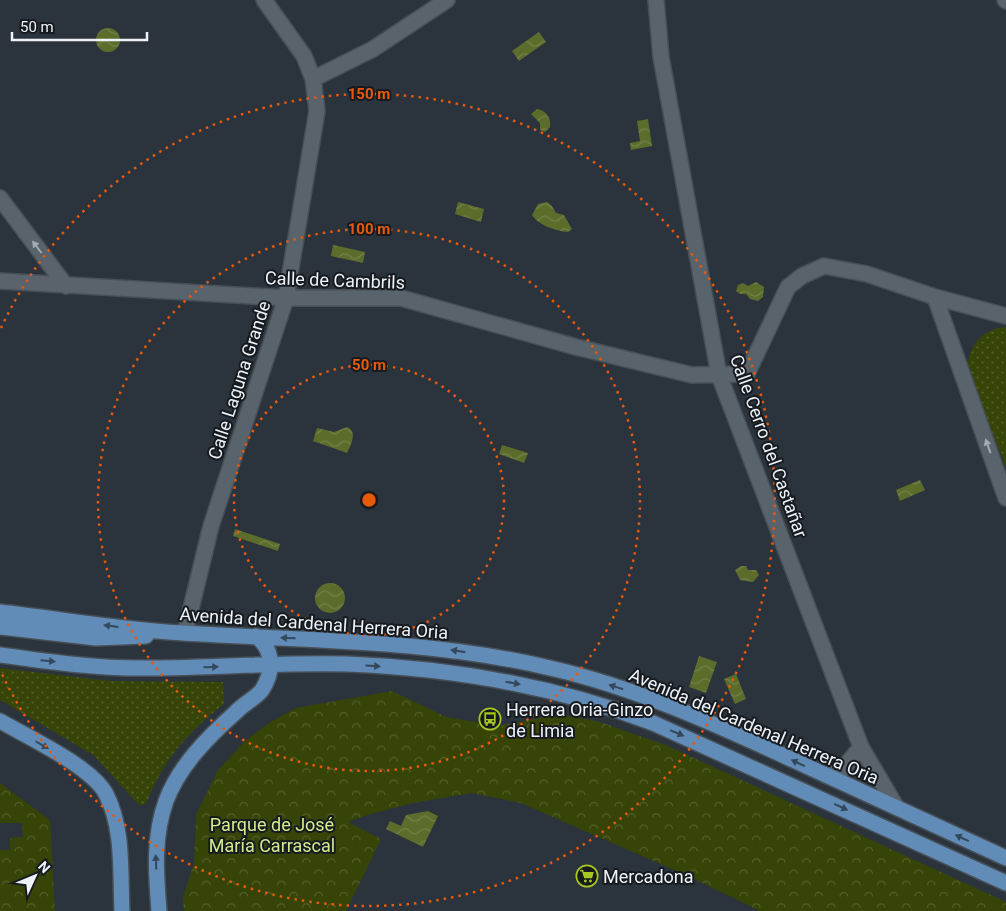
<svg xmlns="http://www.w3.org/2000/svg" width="1006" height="911" font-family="Roboto,sans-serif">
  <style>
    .forest { fill: url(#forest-crowns) }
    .garden { fill: url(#garden-dots) }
    .water { fill: url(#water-waves) }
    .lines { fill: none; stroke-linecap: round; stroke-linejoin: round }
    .minor-casing { stroke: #474f56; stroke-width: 18 }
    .major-casing { stroke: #474f56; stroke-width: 18 }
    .minor { stroke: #59636c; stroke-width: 15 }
    .major { stroke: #608cb7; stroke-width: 15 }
    .oneway { fill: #a3abb2 }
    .oneway2 { fill: #34485b }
    .ring { fill: none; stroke: #e8590c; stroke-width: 2.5; stroke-dasharray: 2.5 5 }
    .labels { text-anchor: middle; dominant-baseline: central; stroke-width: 4; stroke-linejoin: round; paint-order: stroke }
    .street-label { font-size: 18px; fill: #edf3f8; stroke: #171a1e }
    .poi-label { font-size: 18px; fill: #edf3f8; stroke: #171a1e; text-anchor: start }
    .park-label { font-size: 18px; fill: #d1eb8d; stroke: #171a1e }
    .centre { fill: #e8590c; stroke: #171a1e; stroke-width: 2.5 }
    .ring-label { font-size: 15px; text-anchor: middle; font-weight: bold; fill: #e8590c; stroke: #171a1e; stroke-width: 4; stroke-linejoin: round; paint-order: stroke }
  </style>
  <defs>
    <pattern id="forest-crowns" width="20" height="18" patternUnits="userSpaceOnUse" patternTransform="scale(1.25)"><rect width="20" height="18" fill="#374407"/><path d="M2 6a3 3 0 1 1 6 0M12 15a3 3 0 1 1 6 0" fill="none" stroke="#545f2c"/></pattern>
    <pattern id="garden-dots" width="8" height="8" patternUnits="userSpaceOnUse" patternTransform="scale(1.25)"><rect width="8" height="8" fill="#374407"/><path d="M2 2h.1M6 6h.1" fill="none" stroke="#545f2c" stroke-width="1.8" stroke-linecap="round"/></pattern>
    <pattern id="water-waves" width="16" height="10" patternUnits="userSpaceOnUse" patternTransform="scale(1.25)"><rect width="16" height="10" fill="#5c6c2b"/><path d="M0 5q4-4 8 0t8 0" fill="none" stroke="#74814a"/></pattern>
  </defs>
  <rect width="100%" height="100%" fill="#2b333c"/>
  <path class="forest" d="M392 691 446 717 499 726 560 714 600 722 668 746 1006 902V911H760L690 877 521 803 472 793 413 803 367 815 348 822 381 839 346 911H184L183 897 194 863 196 815 218 770 245 741 272 721 296 708Z
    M0 783 50 820 55 911H0V850H10V838L23 837 22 823H0Z"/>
  <path class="garden" d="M1006 327V467L968 371C967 347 981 329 1006 327Z
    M0 668 110 681 223 682 224 704C185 735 165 758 146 804L139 805 93 755 0 700Z"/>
  <path class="water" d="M96 40a12 12 0 1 1 24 0a12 12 0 1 1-24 0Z
    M539 32 546 42 519 61 512 51Z
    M537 109C547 111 551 118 550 127L545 132 540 130V123L531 114Z
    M648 119 652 146 631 150 630 143 640 141 637 121Z
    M458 202 484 209 481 222 455 214Z
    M547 202 552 206 556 213 564 215 572 229 568 232C556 231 538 225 532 215L538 204Z
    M333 245 365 252 363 263 331 256Z
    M756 282 764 287 763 297 758 301 750 299 746 294H740L736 291 738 285 743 283 748 286Z
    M347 427C358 432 351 444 347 453L313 441 317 428 334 432Z
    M502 445 528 453 524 463 499 454Z
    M920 480 925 490 900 501 896 490Z
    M235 529 280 544 278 551 233 536Z
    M741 566H746L748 570H756L759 575 753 582 740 580 735 570Z
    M315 598a15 15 0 1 1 30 0a15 15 0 1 1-30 0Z
    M699 656 717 662 706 693 689 687Z
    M736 674 746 699 735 704 724 679Z
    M428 811 438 816 423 847 386 829 390 821 401 826 406 815Z"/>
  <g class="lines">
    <g class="minor-casing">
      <path id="minor" d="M656 0 661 57 719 375 861 747 897 808
        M1005 0 1006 1
        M313 79 373 49 447 0
        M0 198 66 286
        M0 281 286 298H401L576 347 692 375 747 374 788 287 802 276 824 266 867 274 935 297 1006 316
        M935 297 1006 498
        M185 633 211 526 286 298 317 111 313 79 304 56 264 0
        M825 775 841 771 861 747"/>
    </g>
    <g class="major-casing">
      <path id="major" d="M0 612C61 619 122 630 183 633 306 641 429 639 550 668 634 687 713 723 791 759 862 792 934 825 1006 858
        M0 627 96 638 146 636
        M0 655C49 662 101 669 150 668 216 668 281 662 347 664 451 668 555 686 653 723L1006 883
        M0 721C28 737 92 767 106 794 124 829 120 873 122 911
        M159 911C156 874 153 837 166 801 179 766 208 737 236 712 243 704 256 698 262 690 274 671 274 650 256 636"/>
    </g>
    <use href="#minor" class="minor"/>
    <use href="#major" class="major"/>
  </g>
  <defs><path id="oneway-solid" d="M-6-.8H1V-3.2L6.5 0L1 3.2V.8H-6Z" transform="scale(1.25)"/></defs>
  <g class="oneway">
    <use href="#oneway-solid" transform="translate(37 247) rotate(-127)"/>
    <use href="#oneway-solid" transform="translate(988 446) rotate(-110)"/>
  </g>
  <g class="oneway2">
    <use href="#oneway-solid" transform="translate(111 626) rotate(-173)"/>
    <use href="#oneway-solid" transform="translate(288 638) rotate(-178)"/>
    <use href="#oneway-solid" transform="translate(458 651) rotate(-171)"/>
    <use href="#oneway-solid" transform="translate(48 661) rotate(5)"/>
    <use href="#oneway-solid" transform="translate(373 666) rotate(4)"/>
    <use href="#oneway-solid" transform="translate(211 667) rotate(-1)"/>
    <use href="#oneway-solid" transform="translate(513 683) rotate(10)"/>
    <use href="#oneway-solid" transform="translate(616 687) rotate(-162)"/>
    <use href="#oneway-solid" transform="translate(677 733) rotate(23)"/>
    <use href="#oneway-solid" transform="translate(42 745) rotate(30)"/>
    <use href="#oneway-solid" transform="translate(798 763) rotate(-155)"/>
    <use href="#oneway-solid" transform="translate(841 807) rotate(25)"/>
    <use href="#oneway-solid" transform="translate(962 838) rotate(-155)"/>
    <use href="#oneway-solid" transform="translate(156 862) rotate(-92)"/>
  </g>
  <g class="ring">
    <circle cx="369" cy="500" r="135"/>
    <circle cx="369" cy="500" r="271"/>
    <path d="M1 328A406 406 0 1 1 1 672"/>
  </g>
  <defs>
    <g id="bus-ring" transform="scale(1.125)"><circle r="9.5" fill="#171a1e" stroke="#a6c821" stroke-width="1.5"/><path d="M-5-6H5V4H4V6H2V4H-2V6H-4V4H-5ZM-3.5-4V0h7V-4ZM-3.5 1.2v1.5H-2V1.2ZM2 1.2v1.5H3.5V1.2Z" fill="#a6c821"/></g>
    <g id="supermarket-ring" transform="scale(1.125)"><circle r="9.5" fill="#171a1e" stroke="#a6c821" stroke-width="1.5"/><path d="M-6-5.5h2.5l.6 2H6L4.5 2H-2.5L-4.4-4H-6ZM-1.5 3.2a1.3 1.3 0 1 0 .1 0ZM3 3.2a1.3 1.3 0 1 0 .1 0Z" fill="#a6c821"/></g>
  </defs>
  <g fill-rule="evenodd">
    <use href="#bus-ring" x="490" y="719"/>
    <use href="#supermarket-ring" x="587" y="876"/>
  </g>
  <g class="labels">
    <g class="street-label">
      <text transform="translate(335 280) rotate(2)">Calle de Cambrils</text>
      <text transform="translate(239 380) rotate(-72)">Calle Laguna Grande</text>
      <text transform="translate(769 446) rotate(70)">Calle Cerro del Castañar</text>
      <text transform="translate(314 623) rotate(4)">Avenida del Cardenal Herrera Oria</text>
      <text transform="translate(754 726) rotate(23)">Avenida del Cardenal Herrera Oria</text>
    </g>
    <g class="poi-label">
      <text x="506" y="709">Herrera Oria-Ginzo<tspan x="506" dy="21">de Limia</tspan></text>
      <text x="603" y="876">Mercadona</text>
    </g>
    <g class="park-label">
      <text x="272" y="824">Parque de José<tspan x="272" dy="21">María Carrascal</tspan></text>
    </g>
  </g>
  <circle cx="369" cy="500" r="8" class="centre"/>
  <g class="ring-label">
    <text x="369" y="99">150 m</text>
    <text x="369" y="234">100 m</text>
    <text x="369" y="370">50 m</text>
  </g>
  <g transform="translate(35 876) rotate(46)" stroke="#171a1e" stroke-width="4" paint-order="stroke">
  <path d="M0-4L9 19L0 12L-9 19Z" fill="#edf3f8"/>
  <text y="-8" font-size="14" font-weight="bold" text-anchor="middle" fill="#edf3f8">N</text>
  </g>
  <path d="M12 32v8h135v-8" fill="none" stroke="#edf3f8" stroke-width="2.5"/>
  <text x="20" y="32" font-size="15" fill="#edf3f8" stroke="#171a1e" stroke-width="4" paint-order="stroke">50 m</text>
</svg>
